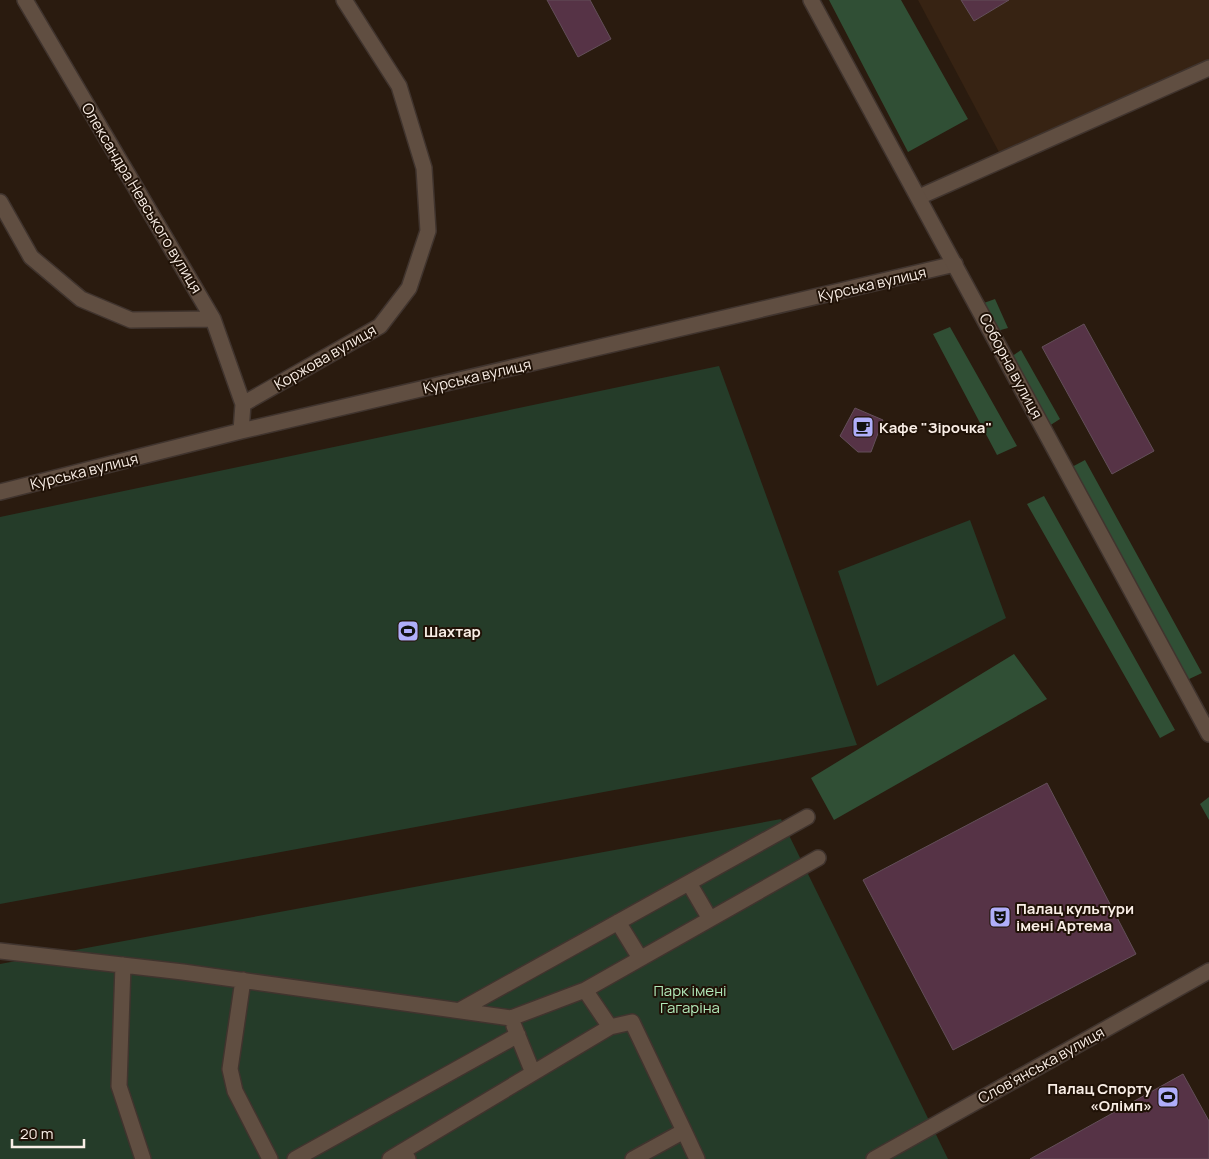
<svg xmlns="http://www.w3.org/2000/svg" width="1209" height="1159" font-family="Manrope,sans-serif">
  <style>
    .built { fill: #372313 }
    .green { fill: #253c29 }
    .forest { fill: #304f35 }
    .building { fill: #563346; stroke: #634f59 }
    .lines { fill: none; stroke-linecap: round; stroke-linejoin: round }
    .pedestrian-casing { stroke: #40342e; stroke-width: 18 }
    .minor-casing { stroke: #40342e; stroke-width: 18 }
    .tertiary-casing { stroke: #40342e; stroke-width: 18 }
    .pedestrian { stroke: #604e41; stroke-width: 15 }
    .minor { stroke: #604e41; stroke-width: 15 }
    .tertiary { stroke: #604e41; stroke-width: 15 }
    .labels { text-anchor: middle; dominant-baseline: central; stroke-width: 4; stroke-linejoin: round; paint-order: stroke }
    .street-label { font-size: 15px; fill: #f9eee6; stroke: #201207 }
    .poi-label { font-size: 15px; font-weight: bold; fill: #f9eee6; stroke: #201207; text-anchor: start }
    .park-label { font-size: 15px; fill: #b1e9b9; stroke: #201207 }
  </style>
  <rect width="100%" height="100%" fill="#2a1b0f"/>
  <path class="built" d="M918 0H1209V60L1000 154Z"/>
  <path class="green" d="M719 366 857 745 0 904V517Z
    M970 520 1006 618 877 686 838 571Z
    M781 819 948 1159H0V964Z"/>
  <path class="forest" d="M829 0H901L968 119 908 152Z
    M995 299 1008 328 997 331 981 304Z
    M950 327 1017 446 997 455 933 334Z
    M1021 350 1060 419 1049 426 1011 357Z
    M1085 460 1202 673 1187 680 1070 468Z
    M1044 496 1175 730 1160 738 1027 504Z
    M1014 654 1047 699 834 820 811 778Z
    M1209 797V820L1200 804Z"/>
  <path class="building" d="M547 0H590L611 39 578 57Z
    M961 0H1009L974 21Z
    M1084 324 1154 451 1112 474 1042 347Z
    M855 408 883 420 871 452H858L840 436Z
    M1047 783 1136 954 953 1050 863 880Z
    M1183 1074 1209 1121V1159H1030Z"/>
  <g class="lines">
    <g class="pedestrian-casing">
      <path id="pedestrian" d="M689 883 710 919
        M618 922 640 958
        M0 951 183 972 511 1018 585 990
        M123 965 119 1086 143 1159
        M243 980 230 1069 235 1091 270 1159
        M460 1010 807 817
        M514 1026 533 1073
        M684 1131 697 1159
        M295 1159 518 1035
        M390 1159 403 1151
        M408 1159 403 1151 610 1027
        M633 1159 684 1131 632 1022 610 1027 585 990 818 858"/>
    </g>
    <g class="minor-casing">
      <path id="minor" d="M25 0 213 319 243 404
        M919 197 1209 68
        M0 202 31 257 81 299 131 320 213 319
        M241 431 243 404 380 326 409 288 428 231 424 168 399 86 344 0
        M0 492 241 431 955 264
        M874 1159 1209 971"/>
    </g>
    <g class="tertiary-casing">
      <path id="tertiary" d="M811 0 1209 734"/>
    </g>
    <use href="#pedestrian" class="pedestrian"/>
    <use href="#minor" class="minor"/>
    <use href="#tertiary" class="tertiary"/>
  </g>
  <defs>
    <g id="cafe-square" transform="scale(1.125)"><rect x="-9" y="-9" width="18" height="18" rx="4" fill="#b0aefa" stroke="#201207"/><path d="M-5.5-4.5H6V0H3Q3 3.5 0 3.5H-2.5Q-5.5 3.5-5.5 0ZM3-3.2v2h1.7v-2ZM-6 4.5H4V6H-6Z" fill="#111"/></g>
    <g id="stadium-square" transform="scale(1.125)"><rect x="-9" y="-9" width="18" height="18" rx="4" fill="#b0aefa" stroke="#201207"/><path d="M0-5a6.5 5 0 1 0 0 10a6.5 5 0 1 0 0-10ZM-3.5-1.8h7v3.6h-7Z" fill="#111"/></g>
    <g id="theatre-square" transform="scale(1.125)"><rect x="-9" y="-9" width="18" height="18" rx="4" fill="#b0aefa" stroke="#201207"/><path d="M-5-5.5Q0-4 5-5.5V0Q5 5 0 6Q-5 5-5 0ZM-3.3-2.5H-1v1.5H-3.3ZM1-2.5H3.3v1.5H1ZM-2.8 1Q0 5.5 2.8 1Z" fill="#111"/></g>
  </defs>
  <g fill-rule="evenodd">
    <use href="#cafe-square" x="863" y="427"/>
    <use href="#stadium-square" x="408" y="631"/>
    <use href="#theatre-square" x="1000" y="917"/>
    <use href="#stadium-square" x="1168" y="1097"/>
  </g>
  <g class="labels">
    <g class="street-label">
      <text transform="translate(142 198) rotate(59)">Олександра Невського вулиця</text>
      <text transform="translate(872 284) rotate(-13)">Курська вулиця</text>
      <text transform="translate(325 357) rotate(-30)">Коржова вулиця</text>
      <text transform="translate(1011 366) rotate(62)">Соборна вулиця</text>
      <text transform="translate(477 376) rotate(-13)">Курська вулиця</text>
      <text transform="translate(84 471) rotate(-14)">Курська вулиця</text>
      <text transform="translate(1041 1065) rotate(-29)">Слов'янська вулиця</text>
    </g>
    <g class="poi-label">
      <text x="879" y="427">Кафе "Зірочка"</text>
      <text x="424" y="631">Шахтар</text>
      <text x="1016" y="908">Палац культури<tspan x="1016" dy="17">імені Артема</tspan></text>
      <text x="1152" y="1088" text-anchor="end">Палац Спорту<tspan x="1152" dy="17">«Олімп»</tspan></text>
    </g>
    <g class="park-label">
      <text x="690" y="990">Парк імені<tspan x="690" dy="17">Гагаріна</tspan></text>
    </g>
  </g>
  <path d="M12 1139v8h72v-8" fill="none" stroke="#f9eee6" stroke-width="2.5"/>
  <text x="20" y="1139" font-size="15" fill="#f9eee6" stroke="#201207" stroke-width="4" paint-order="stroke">20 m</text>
</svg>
